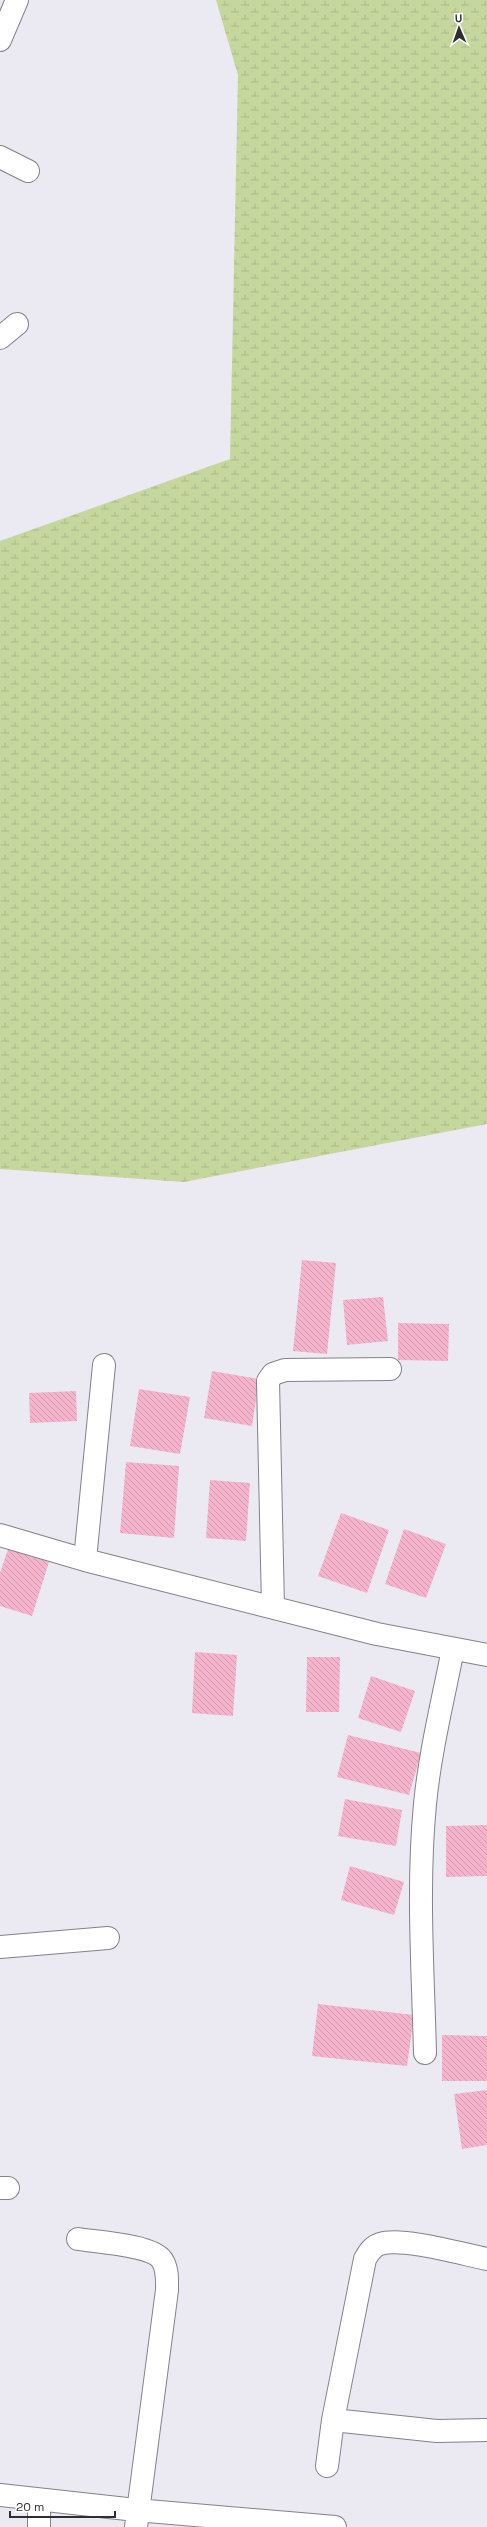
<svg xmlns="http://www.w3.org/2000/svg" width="487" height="2527" font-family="'Space Grotesk',sans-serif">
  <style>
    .wetland { fill: url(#wetland-marsh) }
    .building { fill: url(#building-back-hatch) }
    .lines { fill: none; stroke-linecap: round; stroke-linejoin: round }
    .minor-casing { stroke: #828289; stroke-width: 24 }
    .minor { stroke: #fff; stroke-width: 22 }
  </style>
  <defs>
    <pattern id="wetland-marsh" width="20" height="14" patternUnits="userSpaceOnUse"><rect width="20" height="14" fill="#c6d79e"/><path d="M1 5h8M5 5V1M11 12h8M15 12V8" fill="none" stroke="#aab989"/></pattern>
    <pattern id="building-back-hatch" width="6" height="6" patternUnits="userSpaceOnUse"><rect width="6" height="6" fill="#f5b4cc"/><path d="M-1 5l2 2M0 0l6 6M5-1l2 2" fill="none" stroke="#d29bb0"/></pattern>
  </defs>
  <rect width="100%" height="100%" fill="#ebeaf3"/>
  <path class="wetland" d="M216 0H487V1124L184 1182 0 1169V541L230 459 238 75Z"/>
  <path class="building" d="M302 1260 336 1263 327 1354 293 1351Z
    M383 1297 388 1341 347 1345 343 1300Z
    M398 1323 449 1324 448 1361 398 1360Z
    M212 1371 259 1379 252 1426 204 1418Z
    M139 1389 190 1397 180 1454 130 1446Z
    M76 1391 77 1421 30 1423 29 1393Z
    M126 1462 179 1466 174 1538 120 1533Z
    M210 1480 250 1483 246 1541 206 1538Z
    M341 1513 389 1530 367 1593 318 1576Z
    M404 1529 446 1544 426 1598 385 1584Z
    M8 1549 49 1562 32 1616 0 1606V1573Z
    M195 1652 237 1655 233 1716 192 1713Z
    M307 1657H340L339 1712H306Z
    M371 1676 415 1691 401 1732 358 1718Z
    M348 1735 421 1753 409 1795 337 1777Z
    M345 1799 402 1810 396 1846 338 1836Z
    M487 1825V1876L446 1877V1826Z
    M350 1866 404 1882 394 1915 341 1900Z
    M318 2004 414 2015 407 2066 312 2056Z
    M442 2035 487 2036V2081H442Z
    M487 2090V2145L462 2149 454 2094Z"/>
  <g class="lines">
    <g class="minor-casing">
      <path id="minor" d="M0 40 17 0
        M0 157 28 171
        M0 338 17 324
        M0 1535 85 1560 377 1634 487 1655
        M85 1560 104 1365
        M273 1607 268 1381 273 1374 285 1370 390 1369
        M0 1947 108 1938
        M425 2053C423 1971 417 1887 425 1804 430 1752 443 1700 453 1649
        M0 2188H8
        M78 2239C96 2242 152 2245 162 2260 168 2269 167 2280 167 2290L136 2527
        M333 2420 437 2431 487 2430
        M327 2466 333 2420 365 2259C369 2252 373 2246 380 2244 403 2237 462 2254 487 2259
        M0 2495 136 2510 335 2527
        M39 2501V2527"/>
    </g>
    <use href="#minor" class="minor"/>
  </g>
  <g transform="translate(459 28) rotate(358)" stroke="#ffffff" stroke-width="3" paint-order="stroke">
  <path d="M0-3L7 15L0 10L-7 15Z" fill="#2e2e31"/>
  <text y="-6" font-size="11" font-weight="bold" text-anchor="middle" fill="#2e2e31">U</text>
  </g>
  <path d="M10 2511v6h105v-6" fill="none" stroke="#2e2e31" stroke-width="2"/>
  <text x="16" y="2511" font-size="12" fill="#2e2e31" stroke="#ffffff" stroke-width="3" paint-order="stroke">20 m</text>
</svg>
